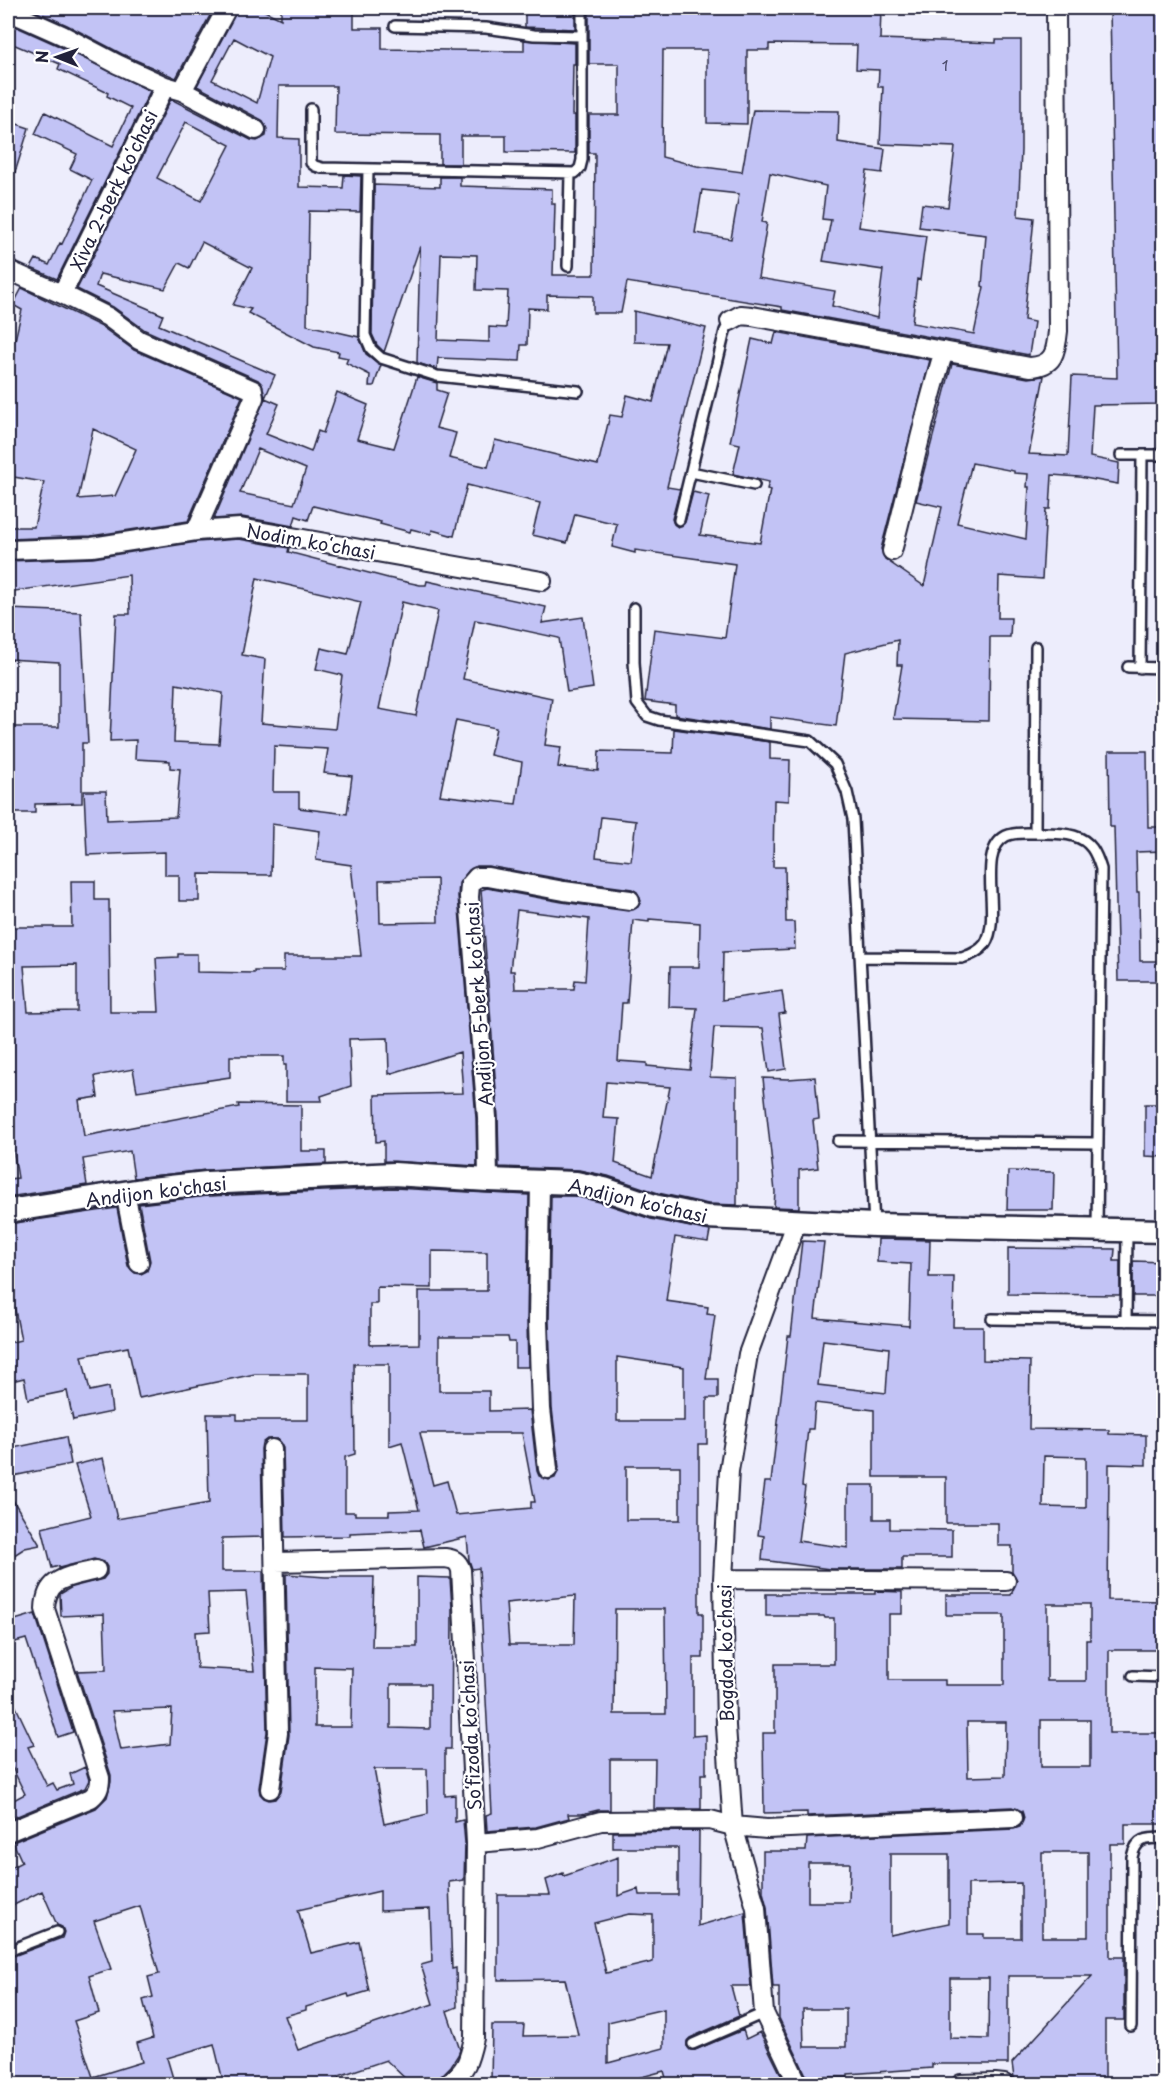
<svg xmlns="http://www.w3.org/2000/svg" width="1171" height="2092" font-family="'Playpen Sans',sans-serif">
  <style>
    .building { fill: #c2c3f5; stroke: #22223b; stroke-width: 1.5; fill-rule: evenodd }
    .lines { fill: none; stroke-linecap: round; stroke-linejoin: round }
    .service-casing { stroke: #22223b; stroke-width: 14 }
    .minor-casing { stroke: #22223b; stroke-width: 22 }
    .tertiary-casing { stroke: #22223b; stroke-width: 27 }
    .service { stroke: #fff; stroke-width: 9 }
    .minor { stroke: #fff; stroke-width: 18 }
    .tertiary { stroke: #fff; stroke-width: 22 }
    .labels { text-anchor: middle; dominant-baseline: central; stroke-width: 4.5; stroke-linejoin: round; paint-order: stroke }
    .number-label { font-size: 15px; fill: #4a4a6a }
    .street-label { font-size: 18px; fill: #22223b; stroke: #fff }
  </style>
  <rect width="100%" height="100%" fill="#ededfc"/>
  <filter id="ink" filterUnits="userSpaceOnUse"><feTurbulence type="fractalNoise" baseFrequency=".0167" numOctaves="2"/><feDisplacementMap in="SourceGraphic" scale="12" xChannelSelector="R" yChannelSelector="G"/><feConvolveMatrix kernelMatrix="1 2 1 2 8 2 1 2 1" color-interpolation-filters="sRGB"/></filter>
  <g filter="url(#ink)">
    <path class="building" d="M28 8H190L202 13 205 8H214L176 78 122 54 67 25Z
      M238 8H259L281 19V8H354V28H382V49L524 51V40L575 43V64H573L572 115H575V153L506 152V136H461V164H440V135L335 134 336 86H279L278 138 299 139V187L343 188 344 175 361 176 360 212 309 211 307 325 359 337 366 354 381 365 374 386H369L370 375 346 363 348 358 338 356 339 352 314 347 248 313 251 309 233 305 252 268 202 242 189 268 179 263 165 289 100 274 96 286 163 315 159 325 275 375 265 398 262 384 258 380 145 330 113 307 77 289 171 99 251 140 257 141 266 136 267 129 262 120 197 86ZM234 38 270 57 257 103 212 80ZM186 122 230 145 201 201 157 178Z
      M525 8H575V29L525 27Z
      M589 8H881L880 39 996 43V40H1021V150L1018 216 1034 218 1024 320 1034 322 1029 355 782 310V307L627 282 621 313H593V296L547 295V309L528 308 527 345H521L520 361 438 358 437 369 417 363 420 246 384 352 377 345 372 334 374 185 440 187V177H460V186L552 189V204H555L553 275H594L595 153H589V115H619V64H589ZM769 44 857 45 856 69 879 70 878 87H883L880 144 955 147 948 207 922 204 919 227 986 235 982 286 984 287 974 334 912 323 917 279 920 280 926 236 859 227 867 171 882 173 885 149 838 142 839 111 753 110 742 172 697 166 662 157 663 50H707V123L747 124V50H769ZM770 173 826 186 822 219 831 220 823 261 883 270 877 318 832 306 835 291 758 278 767 223 762 222ZM702 190 739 194 731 239 695 233ZM441 254 477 255 476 290 508 291 506 328 489 327V342L438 340Z
      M1110 8H1164V404L1093 405 1090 457 1119 463 1118 484 1079 477 1052 475 1050 509H1046L1042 579 999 576 998 618H1011L1010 637H990L989 721 893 719 902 665H897L898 640 845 653 836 726 770 717V729L675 715V705L645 701 654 629 725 638 735 564 635 550V553L612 547 617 524 575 514 567 543 532 535 540 503 467 485 454 536 432 530 431 534 411 529 410 532 380 524 381 522 313 506 308 520 296 516 293 526 242 517 214 519 265 398 279 404 266 434 311 452 318 431 323 433 337 392 368 405 357 439 394 448 417 377 437 383V390L447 393 436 428 456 433 449 458 488 467 495 440 598 465 610 415 622 417 627 395 653 402 667 343 634 342V311L706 328 667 487 680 489 672 519 674 524 678 527 685 522 693 492 709 496 700 535 760 543 770 490 767 489 769 482 733 474 740 444 730 442 752 339 773 344 776 332 930 360 881 549 885 559 924 586 942 507 916 501 952 364 1028 378 1044 376 1029 454 1068 456 1072 376 1117 378ZM258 449 306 469 294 504 240 493ZM972 463 1014 471V473L1028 474 1027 487H1029L1026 539 957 523Z
      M8 23 57 45 150 91 57 279 31 268 36 259 49 265 60 243 62 244 92 180 70 169 77 154 35 134 45 112 113 146 131 108 107 96 108 93 58 69 60 64 8 42Z
      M8 121 29 128 12 182H8Z
      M22 288 102 327 134 350 242 397 188 521 91 536 8 539V527H34L44 482 8 476 10 447 8 446V339L15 340 22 310 13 305ZM93 429 136 449 115 496 78 499Z
      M239 539 289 548 288 552 388 578 420 585H426L427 581 546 607 542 623 583 617 593 688 567 692 559 638 475 620 463 679 552 698 545 745 561 747 558 767 598 771 599 751 673 753 674 729 770 742V759L790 760 789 801 774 800 773 867H785L786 922H794L795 949 723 952 722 1000 782 991 785 1013 779 1014 786 1069 769 1072 763 1028 714 1027 710 1077 737 1078V1205L708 1204 658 1193 608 1176 579 1170 499 1167 498 1116 481 890 487 888 562 902 628 911 638 907 641 901 637 892 632 889 566 880 488 866H477L469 870 459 883 458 896 476 1118 477 1166 384 1161V1141L376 1142 375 1095 463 1093 460 1052 389 1074 388 1038 349 1039 351 1086 321 1096 322 1101H286V1065H284V1056H230V1077L137 1091 133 1069 95 1076 98 1097 79 1100 84 1136 239 1107 238 1104 301 1105V1151H326V1164L206 1170 134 1178 130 1151 83 1159 87 1185 8 1197V1179L18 1178 8 1117V927H72L71 881H95V900H109L110 1012H159L156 958 178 957V954H197V972L254 973V971H284V956H361L351 865 316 860 320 831 272 824 271 875 199 874V901H179V875H165V852L87 855 84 791H106L107 820 176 817 180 769 170 768V761L135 759 136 740 110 741 116 614H130L129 575 8 592V561L93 558 197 542ZM257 578 361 602 348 654 321 648 316 669 342 675 335 729 261 723 265 659 242 655ZM402 602 438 611 416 716 379 709ZM176 684 223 693 219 744 174 742ZM456 720 496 728 490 755 522 762 516 804 440 795ZM274 746 328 749 324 773 352 776 347 814 299 808V792H273ZM601 817 636 821 631 861 596 857ZM437 879 438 922 380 923 379 880ZM517 910 589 919 585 981 575 980 574 989H515L514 971H510ZM649 919 700 923 699 967H670L669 1007 697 1008 690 1070 647 1066V1063L618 1061 622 1003H627L633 920 649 922ZM77 965V1011L28 1012 24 966ZM606 1082 670 1087 652 1176 615 1163 619 1119 603 1118Z
      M8 609 81 612 88 743H82V803L35 804V813H8V727H59V662L8 659Z
      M1109 751H1147L1148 827H1164V851L1136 852 1137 892H1139L1140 961H1164V981H1118L1114 827H1110Z
      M815 1077 819 1119 813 1120 818 1168 799 1170V1208L774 1207 775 1192 763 1078 788 1079Z
      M1145 1104H1164V1157L1145 1156Z
      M1008 1171 1054 1172 1053 1210H1007Z
      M394 1188 529 1195 527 1322 528 1367H515V1342H509L508 1337H439V1391H489V1411L530 1410 537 1471 539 1476 549 1480 555 1478 559 1468 552 1408 549 1322 551 1196H574L600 1202 651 1219 710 1231 708 1242 675 1237 666 1301 708 1307 707 1314 715 1315 706 1379H718V1398H707V1444H699V1613H703V1658H693V1736L706 1735V1774H701V1809H654L655 1759H610V1810H598L582 1814H568L569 1818 536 1827 487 1831 486 1815 492 1813 479 1568 472 1569 469 1560 467 1537 424 1547 420 1530 350 1533V1536L285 1537 283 1448 277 1439H267L262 1443 261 1449 263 1537 222 1538V1571H263L267 1732 259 1788 260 1794 264 1798 269 1800 275 1799 281 1791 289 1735 286 1574 325 1577H374L372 1647H417V1577L450 1578 452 1608 451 1749H445V1796L455 1795V1822L463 1820 465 1843 464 1880 449 1882 452 1969 456 1968 457 2007 447 2011 460 2050 458 2055 451 2066 438 2079 437 2085H412L386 2060 339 2076 342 2085H224L214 2044 167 2058 175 2085H8V1958L62 1938 64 1932 62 1927 57 1925 42 1891 8 1908V1869L22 1862 13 1842 96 1808 107 1797 111 1782V1775L77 1671 106 1670 104 1614 61 1616 60 1594 72 1587 103 1579 107 1574V1567L104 1562 94 1559 59 1568V1566L52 1568 42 1528 91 1516 75 1465 103 1458 117 1519 209 1503 207 1414H237V1420H308V1374H255L139 1398 128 1347 82 1356 90 1391 109 1387 112 1412 73 1420 67 1391 28 1399 24 1378 8 1382V1343L21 1340 8 1275V1224L117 1208 128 1266 135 1273 141 1274 147 1271 150 1261 139 1204 208 1196ZM432 1251 487 1252V1291H419V1344L370 1345V1304H377V1287L432 1288ZM617 1357 684 1367V1421H617ZM354 1364H389V1446L402 1442 419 1510 389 1511V1515H355V1512H345V1457L355 1454ZM420 1433H522L535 1502H531V1508L456 1515 447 1481 433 1485ZM626 1466H680V1520H626ZM246 1592 254 1671 197 1668 195 1632 210 1631 208 1593ZM575 1596 574 1645H509L506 1603ZM615 1609H665L666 1714H614ZM315 1667 352 1668 351 1727H315ZM391 1684H430V1729L391 1728ZM172 1709 170 1744 121 1750 112 1711ZM374 1769H427L428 1814 384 1824ZM380 1891V1911L430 1909 432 1962 421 1965 433 2004 298 2050 285 2016 306 2010V2007L348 1994 349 1997 369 1991 359 1942 311 1953 298 1910ZM140 1906 159 1974 148 1977 153 1997 143 2000 153 2038 137 2043 142 2062 93 2077 74 2021 99 2013 89 1976 111 1969 94 1921Z
      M878 1239 930 1240 929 1277H954L953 1327H983V1360L1030 1361 1029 1429 1109 1430V1434L1146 1435V1465L1109 1464 1108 1600 1164 1601V1650H1109V1733H1164V1824H1125V1844H1110V1957H1124V2020H1105V2085H1015L1012 2063 1092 1976H1008V2064H932V2068L848 2074V2077H807L779 2018V1987H773L767 1907 763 1892V1851H806L807 1838 1014 1829 1020 1827 1024 1818 1022 1811 1012 1807 807 1816V1812L764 1813 763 1733H775V1664H834V1618H825L824 1616H766V1594H875V1591L902 1592V1614H889V1680H945V1685H1004V1615H946V1595H1011L1017 1580 1012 1571V1546H998V1523H946V1477H874V1410L815 1403 813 1429H808L802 1486 805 1487 798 1541 848 1548V1485H874V1519H890V1529L952 1530V1557H902V1569H830L762 1560 764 1536 758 1535 765 1482H771L788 1336H791L802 1241 824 1242 815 1318 909 1326 911 1264 877 1262ZM823 1340 889 1348 886 1393 818 1385ZM1044 1456 1086 1457V1508L1043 1507ZM1047 1604H1090V1640H1086V1681H1047ZM1041 1720H1090V1767H1041ZM967 1722H1006L1005 1776 968 1777ZM1042 1852H1088V1937H1042ZM890 1854H949V1923L890 1935ZM808 1863H850L849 1902H808ZM1021 1883V1938H984V1934H968V1884ZM950 1978H989L988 2039 950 2038ZM803 2009H846V2047H804Z
      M1008 1248 1115 1249 1114 1261H1120V1295L1008 1294Z
      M1133 1261 1164 1262V1296H1133Z
      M66 1437 71 1464 8 1477V1449Z
      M8 1492 40 1545 25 1548 8 1559Z
      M35 1614 73 1732 58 1737 26 1639 8 1644V1622Z
      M8 1690 34 1745 28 1747 47 1786 53 1783 57 1790 73 1784 70 1774 85 1767 89 1780 85 1788 8 1820V1803L25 1794 8 1759Z
      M699 1831 698 1926 745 1912 751 1986H731L739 2016 690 2038 687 2041V2046L690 2050H695L743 2030 746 2039 760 2032 786 2085H668L664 2071 612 2085 491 2083 492 2025H524L523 2036 578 2035 565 1979 498 1980V1895H550L546 1880 563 1873 564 1876 618 1857V1896L638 1889 639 1895H678V1848H613V1832ZM629 1914 653 1915V1962L606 1973 594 1923ZM664 2009V2048L608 2063V2022Z"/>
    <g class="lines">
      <g class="service-casing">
        <path id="service" d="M395 26 486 28 534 35 581 36
          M311 109V163L315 166 322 168 575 173 580 168 582 160V8
          M368 169 365 335 371 349 381 358 437 376 578 391
          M568 266 570 173
          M1121 455H1164
          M691 472 754 485
          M679 520 725 331 730 321
          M634 608V662L637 703 647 716 659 720 810 741 835 764 847 792 853 819 874 1225
          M1128 667 1164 668
          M1140 668 1142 455
          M1035 833 1036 647
          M860 957 962 958C970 955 979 952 985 944 1003 917 975 852 1006 836 1014 832 1025 833 1033 833 1046 833 1061 832 1074 836 1091 841 1096 853 1101 869L1097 1230
          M838 1141 1098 1143
          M992 1319 1164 1321
          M1126 1321 1127 1231
          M1163 1537H1164
          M1133 1676 1164 1677
          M8 1951 57 1932
          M1131 2026 1132 1857C1136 1838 1146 1838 1164 1838
          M693 2044 764 2013"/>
      </g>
      <g class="minor-casing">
        <path id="minor" d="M8 11 62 35 117 64 165 86 182 91 256 130
          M182 91 227 8
          M8 270 62 294 108 317 139 340 253 390 254 398 196 531
          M62 294 165 86
          M730 321 741 315 752 316 1030 367C1054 366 1056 352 1058 331L1056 8
          M8 550 92 547 196 531 240 528 542 581
          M892 551C910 484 923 417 944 351
          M488 1180 487 1117 469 897 470 885 477 877H488L564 891 630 900
          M540 1182 538 1322 541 1409 548 1469
          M125 1192 139 1263
          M797 1221 748 1354 729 1471 723 1579 726 1726 733 1826 756 1908 764 2013 798 2084
          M275 1562 445 1558C454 1559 458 1561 461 1570L476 1843 474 2038C469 2060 467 2070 448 2084
          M723 1579 1006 1581
          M270 1789 278 1733 272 1449
          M8 1832 91 1798C98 1792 100 1788 100 1778L45 1609C46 1576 69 1577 96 1570
          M476 1843 538 1838 601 1821 710 1820 733 1826 767 1829 1013 1818
          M961 2084 995 2083 1004 2084"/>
      </g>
      <g class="tertiary-casing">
        <path id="tertiary" d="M8 1211 142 1190 207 1183 394 1174 488 1180 576 1183 604 1189 654 1206 706 1217 874 1225 1164 1231"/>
      </g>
      <use href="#service" class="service"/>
      <use href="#minor" class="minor"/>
      <use href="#tertiary" class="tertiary"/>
    </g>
  </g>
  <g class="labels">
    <g class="number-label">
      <text x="945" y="64">1</text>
    </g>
    <g class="street-label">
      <text transform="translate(113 190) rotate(-64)">Xiva 2-berk koʻchasi</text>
      <text transform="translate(311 541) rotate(10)">Nodim koʻchasi</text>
      <text transform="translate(478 1004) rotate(-94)">Аndijon 5-berk koʻchasi</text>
      <text transform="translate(156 1191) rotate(-7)">Andijon ko'chasi</text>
      <text transform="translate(638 1200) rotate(13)">Andijon ko'chasi</text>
      <text transform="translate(725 1653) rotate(-91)">Bogdod koʻchasi</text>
      <text transform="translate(470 1735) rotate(-93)">Soʻfizoda koʻchasi</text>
    </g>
  </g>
  <rect width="1171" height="2092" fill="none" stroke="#fff" stroke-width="30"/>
  <rect x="15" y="15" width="1141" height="2062" fill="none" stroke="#22223b" stroke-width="2" filter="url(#ink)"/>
  <g transform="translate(57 57) rotate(271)" stroke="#ffffff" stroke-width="4.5" paint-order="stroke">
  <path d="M0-4.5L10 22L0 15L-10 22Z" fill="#22223b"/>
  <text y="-9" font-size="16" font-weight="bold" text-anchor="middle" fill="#22223b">N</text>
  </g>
</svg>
